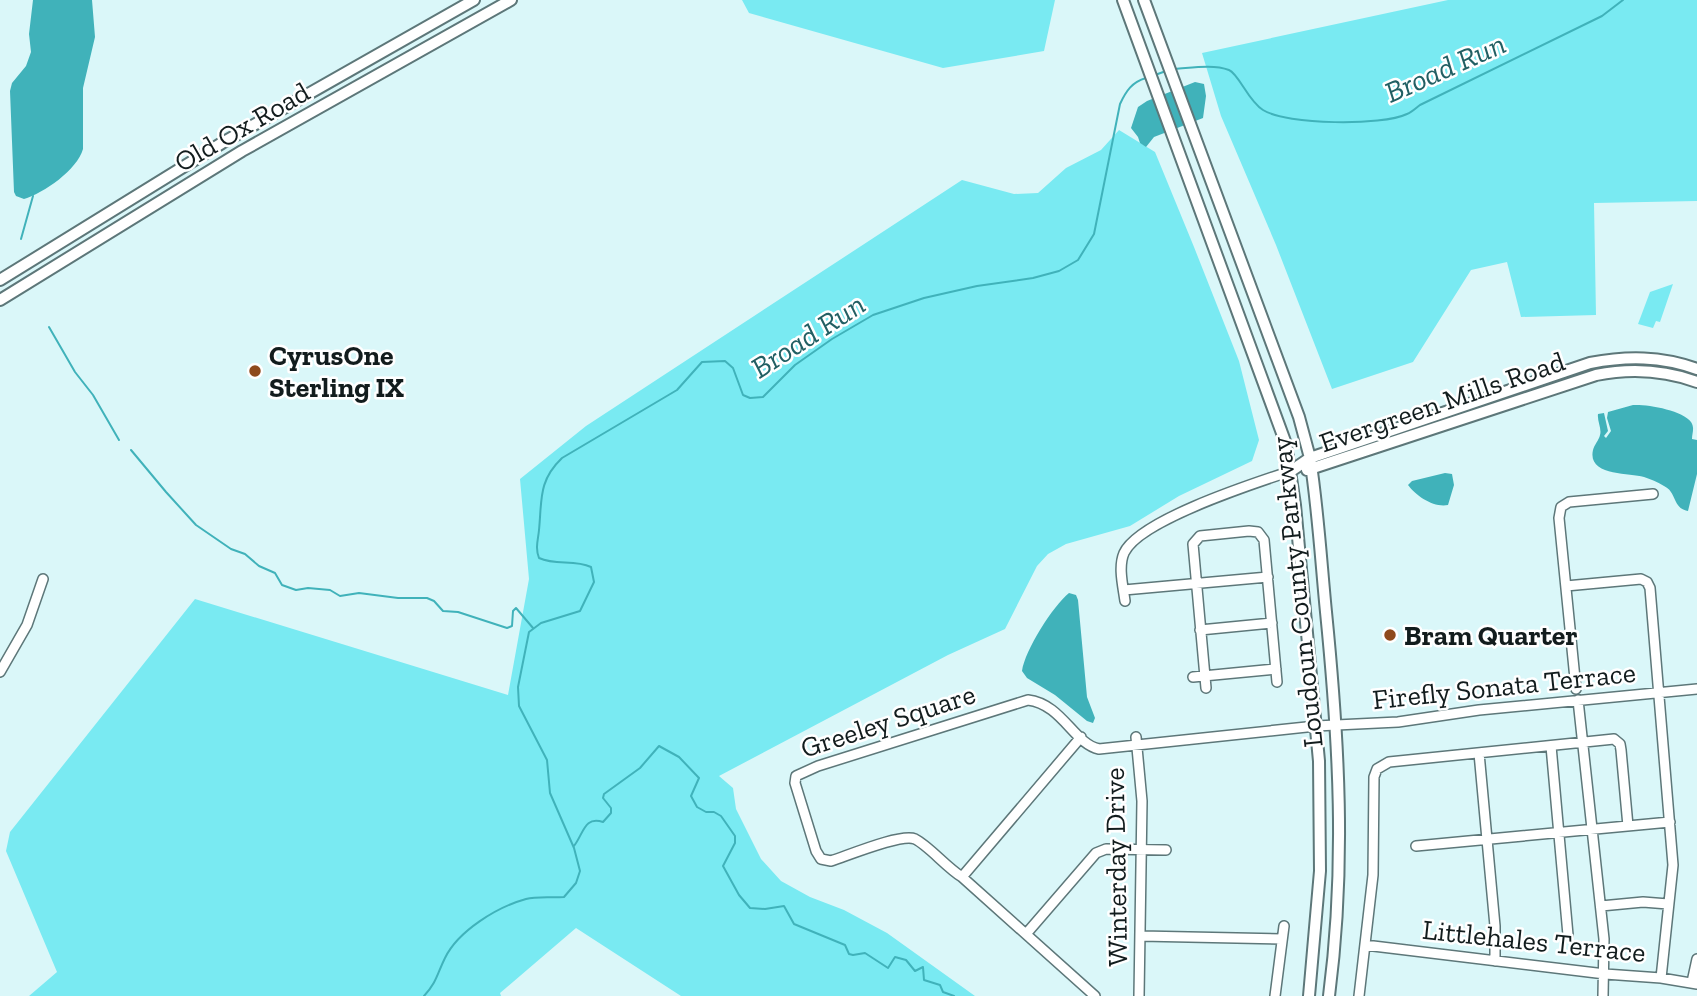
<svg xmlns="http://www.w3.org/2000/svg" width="1697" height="996" font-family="'Zilla Slab',serif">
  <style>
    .green { fill: #79eaf2 }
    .water { fill: #40b2ba }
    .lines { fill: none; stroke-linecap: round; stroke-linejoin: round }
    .stream { stroke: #40b2ba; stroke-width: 2 }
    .minor-casing { stroke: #5d7779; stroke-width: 12 }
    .major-casing { stroke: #5d7779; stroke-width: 14 }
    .minor { stroke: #fff; stroke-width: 9 }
    .major { stroke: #fff; stroke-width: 10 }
    .poi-dot { fill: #8e4a1c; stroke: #fff; stroke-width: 2.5 }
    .labels { text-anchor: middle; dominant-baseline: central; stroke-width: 5; stroke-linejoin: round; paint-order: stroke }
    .street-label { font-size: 28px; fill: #121c1d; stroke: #fff }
    .poi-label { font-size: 28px; font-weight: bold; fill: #121c1d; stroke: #fff; text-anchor: start }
    .water-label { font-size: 30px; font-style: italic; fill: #215f63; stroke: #fff }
  </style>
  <rect width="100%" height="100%" fill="#daf7f9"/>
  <path class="green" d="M742 0H1055L1044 51 943 68 749 13Z
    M1448 0H1697V201L1594 203 1596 315 1521 317 1507 262 1471 270 1413 362 1332 389 1276 245 1221 116 1202 53Z
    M1119 130 1155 152 1194 247 1239 361 1259 440 1252 461 1179 496 1130 526 1066 544 1048 554 1037 566 1005 629 948 655 719 776 733 788 736 809 761 859 781 881 810 897 844 910 887 933 975 996H681L576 928 500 993 501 996H29L57 972 6 851 10 832 195 599 508 695 529 579 520 479 586 426 962 180 1014 194 1038 193 1066 168 1101 150Z
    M1673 284 1660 322 1656 321 1653 328 1638 324 1650 292Z"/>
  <path class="water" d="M33 0H92L95 37 83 88V149C77 170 44 193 24 199L16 196 14 192 10 91 12 83 26 66 31 52 29 34Z
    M1195 82 1204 84 1206 96 1203 118 1154 137 1146 147 1140 143 1138 137 1131 128 1138 107 1147 101Z
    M1633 405C1646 404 1683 410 1691 422 1695 428 1692 433 1692 439L1697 440V474L1688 511C1672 508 1677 492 1664 486 1658 482 1650 479 1644 477 1629 473 1587 476 1593 450 1594 445 1599 440 1600 435 1602 429 1597 421 1598 414L1604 413 1608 431 1604 436 1606 438 1611 431 1607 418 1608 412Z
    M1445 473 1452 474 1454 485 1448 505C1434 508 1416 496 1408 485L1412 481Z
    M1069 593 1076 595 1078 600 1087 697 1095 718 1093 723 1087 721 1055 695 1027 678 1022 671C1025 650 1053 606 1069 593Z"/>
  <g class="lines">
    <path class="stream" d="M1175 69C1191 68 1213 64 1229 70 1239 74 1248 101 1263 110 1287 125 1382 126 1407 114 1412 112 1416 108 1420 105L1602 16 1623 0
      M1155 75 1166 71
      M21 239 33 196
      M49 327 75 372 93 395 119 440
      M131 450 166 492 196 525 231 549 245 554 259 566 275 573 282 585 296 590 308 588 330 590 340 596 359 593 398 598H427L434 601 443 611 458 612 507 628 512 626 513 611 516 608 533 628
      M574 846C584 833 584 816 603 822L611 813V808L603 798 604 794 640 768 659 746 679 757 699 778 691 796 697 807 706 812H714L721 816 735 836V843L723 866 739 895 750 908 765 909 784 906 794 924 845 945 849 954 853 955 865 953 888 968 895 957 906 960 915 971 923 967 924 980 940 985 943 992 954 996
      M424 996C437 982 437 974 445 958 458 931 497 907 526 899 537 896 552 898 564 897L576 883 580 871 574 848 550 793 547 760 519 706 518 687 529 632 541 623 580 611 594 582 591 567C574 559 556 566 539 558 535 547 538 541 539 530 542 500 538 481 562 458L677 390 702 362 725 361 733 368 743 395 750 398 763 397 795 365 832 339 873 315 924 298 977 286 1033 278 1059 271 1078 260 1094 234 1120 104C1126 91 1132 82 1146 78"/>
    <g class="minor-casing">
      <path id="minor" d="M1566 586 1641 579 1647 582 1650 588 1673 865 1661 978
        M1124 590 1268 577
        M1125 601C1123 586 1118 567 1124 553 1139 520 1255 483 1291 471
        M1200 630 1272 623
        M0 672 27 625 43 579
        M1193 677 1276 669
        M1206 688 1193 544 1200 536 1249 531 1258 532 1264 540 1277 682
        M1576 689 1559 518 1561 507 1569 502 1653 494
        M1578 700 1604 939 1603 996
        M1136 737 1142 801 1139 996
        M1551 746 1568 935
        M1479 753 1495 926V961
        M1416 846 1670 822
        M962 877 1081 737
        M1601 906 1643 902 1668 904
        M1026 934 1096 853 1106 849 1166 850
        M1141 936 1282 939
        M1365 945 1605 974 1661 978 1697 984
        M1692 982 1697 959
        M1095 996 962 877C946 867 929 846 915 839 901 833 847 856 831 861L821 859 816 851 795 783 796 776 818 766 1028 700C1062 704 1074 744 1099 749L1316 726 1398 722 1479 710 1697 689
        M1275 996 1284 926
        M1359 996 1373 875 1374 777 1377 769 1389 762 1614 739 1620 744 1621 750 1628 826"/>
    </g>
    <g class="major-casing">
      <path id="major" d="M1123 0 1286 444 1295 505 1319 761 1320 871 1309 996
        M1144 0 1299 417 1310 458C1318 509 1321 561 1326 612 1339 742 1346 866 1329 996
        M0 280 222 143 474 0
        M0 300 242 151 511 0
        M1307 470 1596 375C1631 368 1664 370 1697 382
        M1291 471 1310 458 1590 363C1627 356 1661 356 1697 369"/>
    </g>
    <use href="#minor" class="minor"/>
    <use href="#major" class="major"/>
  </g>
  <g class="poi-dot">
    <circle cx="255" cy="371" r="7"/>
    <circle cx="1390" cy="635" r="7"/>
  </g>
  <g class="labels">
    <g class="street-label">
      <text transform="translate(242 127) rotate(-30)">Old Ox Road</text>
      <text transform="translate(1442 402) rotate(-19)">Evergreen Mills Road</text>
      <text transform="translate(1297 592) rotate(-96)">Loudoun County Parkway</text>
      <text transform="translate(1504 686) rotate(-6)">Firefly Sonata Terrace</text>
      <text transform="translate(888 721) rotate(-18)">Greeley Square</text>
      <text transform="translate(1116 867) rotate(-91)">Winterday Drive</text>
      <text transform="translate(1534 941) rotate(6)">Littlehales Terrace</text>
    </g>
    <g class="poi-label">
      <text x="269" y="355">CyrusOne<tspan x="269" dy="32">Sterling IX</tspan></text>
      <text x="1404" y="635">Bram Quarter</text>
    </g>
    <g class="water-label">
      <text transform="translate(1445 68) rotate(-24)">Broad Run</text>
      <text transform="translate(808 336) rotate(-33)">Broad Run</text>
    </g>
  </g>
</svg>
